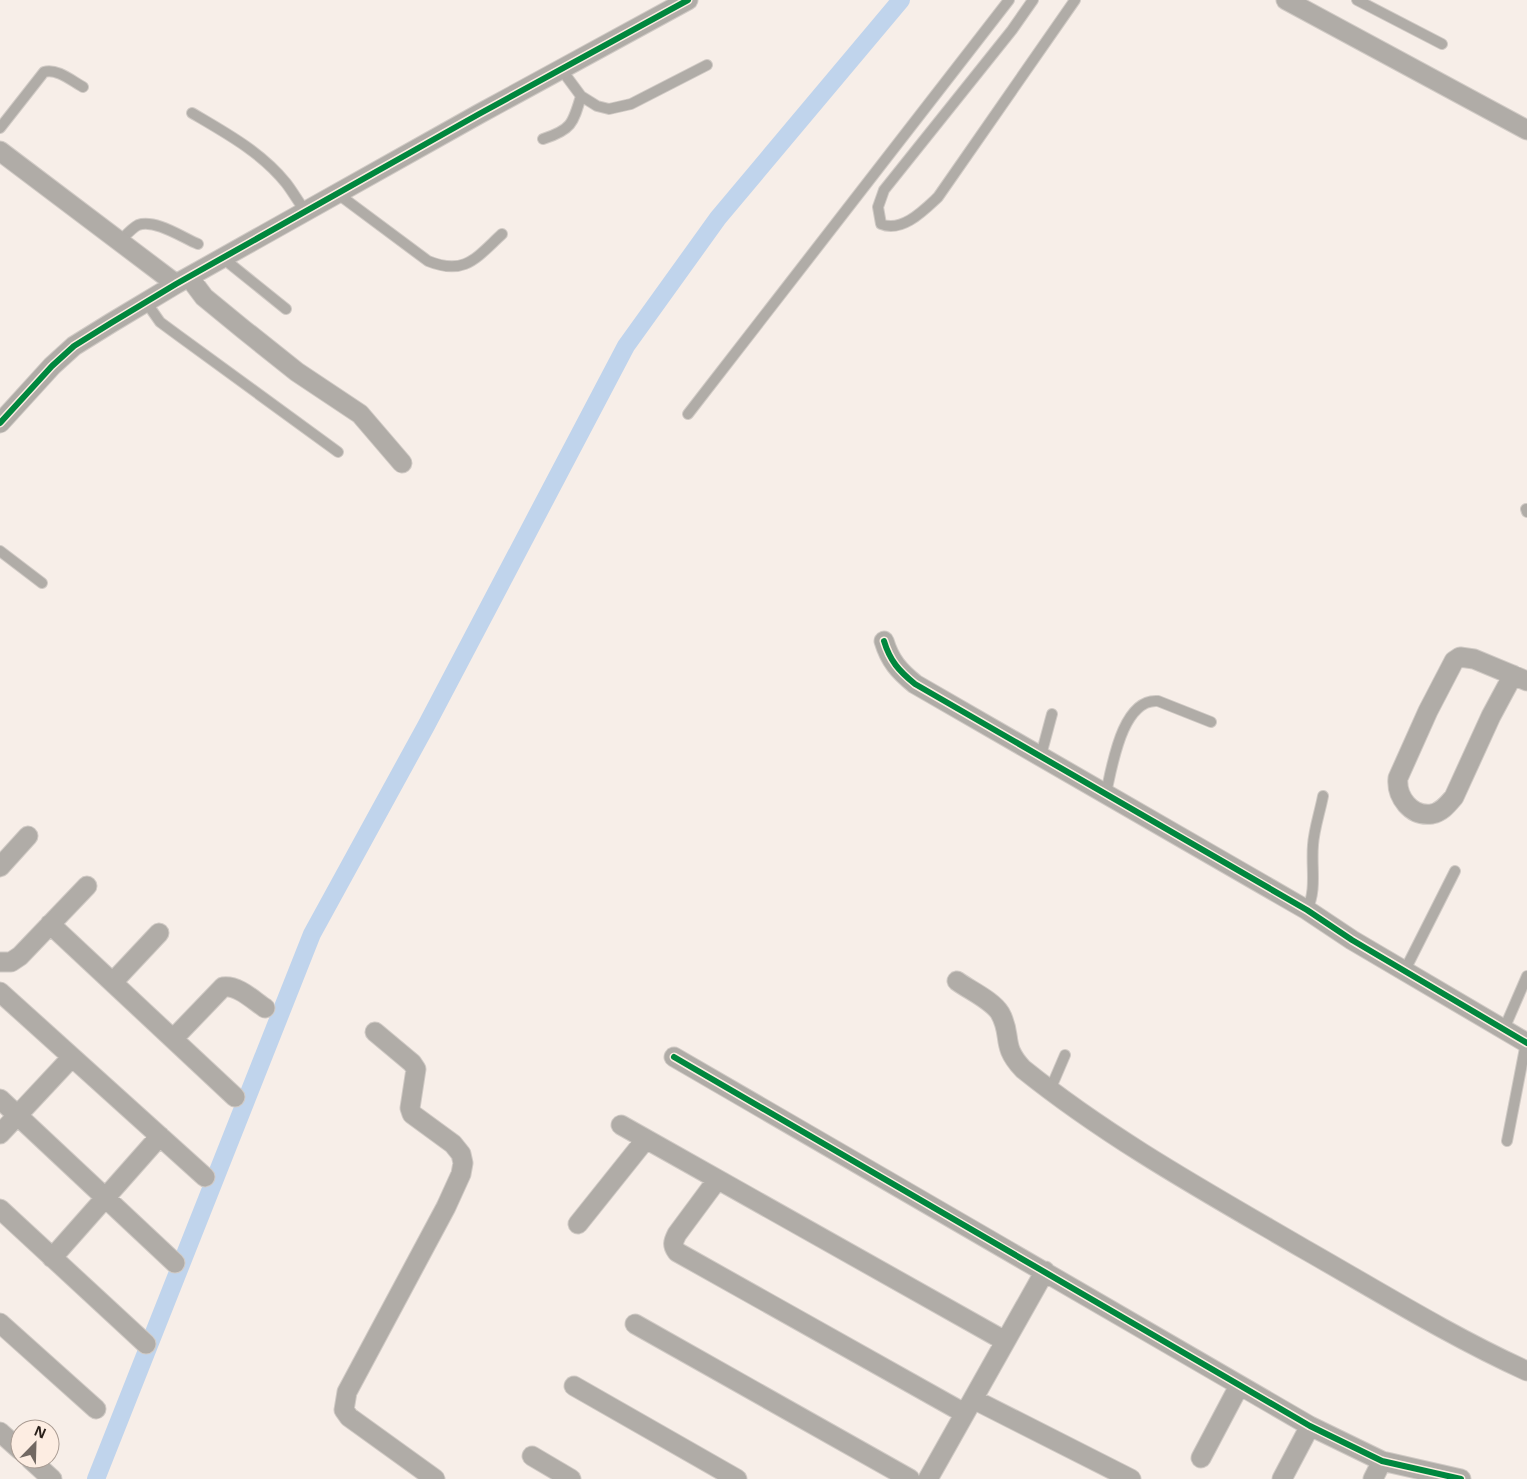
<svg xmlns="http://www.w3.org/2000/svg" width="1527" height="1479" font-family="'Open Sans',sans-serif">
  <style>
    .lines { fill: none; stroke-linecap: round; stroke-linejoin: round }
    .canal { stroke: #c0d4ec; stroke-width: 18 }
    .lane-casing { stroke: #d0cac5; stroke-width: 12 }
    .street-casing { stroke: #d0cac5; stroke-width: 21 }
    .lane { stroke: #b0aca7; stroke-width: 10 }
    .street { stroke: #b0aca7; stroke-width: 19 }
    .cycleway-casing { stroke: #fdede2; stroke-width: 9 }
    .cycleway { stroke: #00873e; stroke-width: 6 }
  </style>
  <rect width="100%" height="100%" fill="#f7eee8"/>
  <g class="lines">
    <path class="canal" d="M96 1479 312 934 426 726 626 346 718 218 901 0"/>
    <g class="lane-casing">
      <path id="lane" d="M1033 0 1012 30 884 190 878 207 881 224C902 233 924 210 938 197L1075 0
        M1357 0 1442 44
        M561 69 581 96 597 106 609 109 631 104 707 65
        M192 113C226 133 261 152 286 183 293 192 299 203 306 212
        M0 128 44 72C57 68 72 81 83 87
        M543 139C571 130 573 124 581 96
        M338 194 428 261C465 276 476 258 502 234
        M120 241C125 236 132 228 138 225 156 219 183 238 198 244
        M224 259 286 309
        M146 302 160 322 179 336 338 452
        M688 414 1009 0
        M1526 509 1527 512
        M0 551 42 583
        M1041 755 1052 714
        M1106 793C1112 767 1122 698 1158 701L1211 722
        M1307 910C1317 889 1311 868 1313 845 1314 829 1320 812 1323 796
        M1405 970 1455 871
        M1504 1029 1527 976
        M1050 1090 1065 1055
        M1507 1141 1526 1043"/>
    </g>
    <g class="street-casing">
      <path id="street" d="M1286 0 1527 130
        M0 151 176 284
        M189 277 204 297 243 329 297 372 360 414 402 463
        M0 423 52 366 74 346 111 323 176 284 479 114 688 0
        M884 641C890 661 899 671 915 684L1307 910 1352 940 1527 1043
        M1513 675 1491 716 1454 797C1448 804 1442 812 1432 814 1411 817 1396 797 1398 778L1428 711 1454 661 1460 657 1474 659 1527 681
        M0 867 28 836
        M50 924 235 1097
        M0 962H11L20 956 87 886
        M957 981C969 990 992 1000 1000 1013 1013 1036 1000 1045 1023 1069 1110 1139 1208 1193 1304 1249 1378 1291 1450 1336 1527 1371
        M113 982 159 933
        M0 992 205 1177
        M375 1032 412 1063 416 1069 410 1108 412 1114 453 1144 461 1154 463 1163 461 1174 446 1207 347 1392 344 1410 349 1417 435 1479
        M173 1039 223 987C238 985 253 1000 265 1008
        M674 1057 1310 1426 1382 1461 1461 1479
        M0 1099 175 1263
        M621 1125 1005 1341
        M0 1134 72 1057
        M717 1180 677 1234C673 1242 672 1245 677 1252L964 1413
        M0 1209 146 1344
        M578 1224 646 1139
        M52 1258 160 1136
        M0 1323 96 1409
        M635 1324 910 1479
        M574 1386 737 1479
        M973 1399 1131 1479
        M0 1432 20 1450
        M532 1456 571 1479
        M1201 1458 1239 1386
        M30 1459 52 1479
        M928 1479 1045 1271
        M1282 1479 1310 1426
        M1373 1479 1382 1461"/>
    </g>
    <use href="#lane" class="lane"/>
    <use href="#street" class="street"/>
    <g class="cycleway-casing">
      <path id="cycleway" d="M0 423 52 366 74 346 111 323 176 284 479 114 688 0
        M884 641C890 661 899 671 915 684L1307 910 1352 940 1527 1043
        M674 1057 1310 1426 1382 1461 1461 1479"/>
    </g>
    <use href="#cycleway" class="cycleway"/>
  </g>
  <g transform="translate(35 1444) rotate(23)"><circle r="24" fill="#fdede2" stroke="#a99b92"/>
  <path d="M0-4L9 19L0 12L-9 19Z" fill="#726862"/>
  <text y="-8" font-size="14" font-weight="bold" text-anchor="middle" fill="#2a201a">N</text>
  </g>
</svg>
